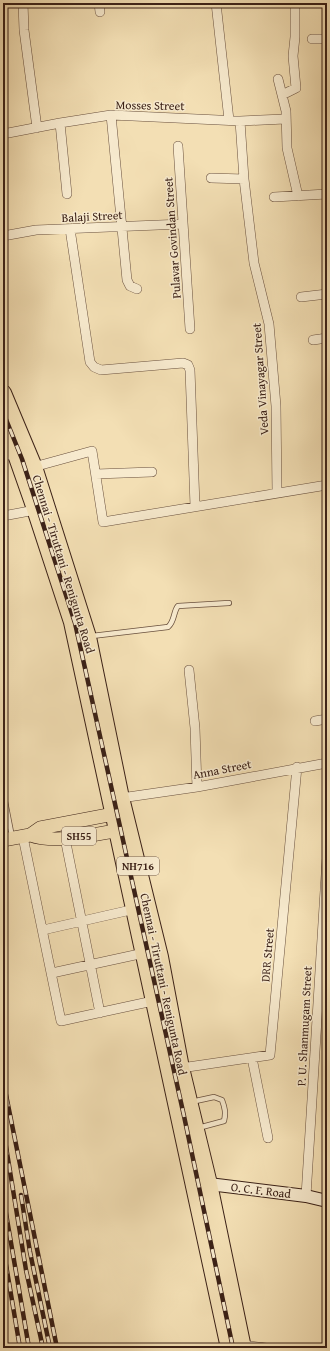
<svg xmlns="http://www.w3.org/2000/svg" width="330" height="1351" font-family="'Gentium Book Plus',serif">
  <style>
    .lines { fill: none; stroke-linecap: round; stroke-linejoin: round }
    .lane-casing { stroke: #69503e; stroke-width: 6 }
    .street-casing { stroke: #69503e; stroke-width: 10 }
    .secondary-casing { stroke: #3b2117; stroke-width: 14 }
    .primary-casing { stroke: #3b2117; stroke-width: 14 }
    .highway-casing { stroke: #3b2117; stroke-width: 18 }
    .lane { stroke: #f7eace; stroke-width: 4.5 }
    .street { stroke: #f7eace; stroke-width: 9 }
    .secondary { stroke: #f7eace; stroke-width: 12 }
    .primary { stroke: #f3dfb4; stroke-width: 13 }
    .highway { stroke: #f3dfb4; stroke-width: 16 }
    .rail-casing { stroke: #3b2117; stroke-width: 4.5 }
    .rail { stroke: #f7eace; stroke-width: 3; stroke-dasharray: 9; stroke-linecap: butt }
    .labels { text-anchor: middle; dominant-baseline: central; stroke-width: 3; stroke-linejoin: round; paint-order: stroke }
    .shield { fill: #f7eace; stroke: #735d4e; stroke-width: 1 }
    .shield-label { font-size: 11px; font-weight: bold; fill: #3b2117 }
    .street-label { font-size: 12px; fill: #3b2117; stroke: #f7eace }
  </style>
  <rect width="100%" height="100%" fill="#f3dfb4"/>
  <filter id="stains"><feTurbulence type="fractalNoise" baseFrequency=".005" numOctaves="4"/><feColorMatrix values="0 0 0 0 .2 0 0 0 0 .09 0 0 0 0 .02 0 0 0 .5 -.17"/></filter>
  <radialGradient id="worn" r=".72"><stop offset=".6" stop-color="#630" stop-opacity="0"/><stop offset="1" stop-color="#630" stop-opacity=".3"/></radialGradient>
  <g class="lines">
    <g class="lane-casing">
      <path id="lane" d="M92 636 168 627C175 621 173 612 178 606L229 603
        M3 791 12 837
        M191 1102 214 1097 222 1100C225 1108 226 1113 224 1121L198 1128"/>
    </g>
    <g class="street-casing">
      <path id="street" d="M23 3 24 30 37 128
        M99 3 100 12
        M216 3 229 120
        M312 39H327
        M278 79 286 111 287 148 298 196
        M282 95 296 88 293 56 295 37V3
        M111 115 127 280 130 286 137 289
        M240 121 244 179 254 263 269 324 276 406 277 493
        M60 123 111 115 240 121 285 119
        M3 134 60 123 67 194
        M178 146 190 329
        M211 178 244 179
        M274 197 327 194
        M70 229 90 362 94 367 101 370 183 363 188 365 190 370 195 506
        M3 236 36 230 183 224
        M301 297 327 294
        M313 340 327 338
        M3 456 16 453
        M30 468 92 451 103 522 327 485
        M96 474 152 472
        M3 516 35 510
        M189 670 195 728 197 787
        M315 721 327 719
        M121 798 197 787 327 763
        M23 837 61 1021 153 1001
        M65 838 100 1013
        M43 930 135 909
        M52 973 144 953
        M252 1058 268 1138
        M181 1068 270 1055 297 767
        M306 1196 327 858
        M242 1345 266 1348"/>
    </g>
    <g class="secondary-casing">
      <path id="secondary" d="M201 1183 306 1196 327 1201"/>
    </g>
    <g class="primary-casing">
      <path id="primary" d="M30 835C57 845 99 833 127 829
        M3 840 30 835 40 828 124 812"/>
    </g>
    <g class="highway-casing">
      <path id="highway" d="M3 393 34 467 88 637 121 798 160 957 181 1068 209 1184 243 1348
        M7 429 32 500 72 622 229 1348"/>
    </g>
    <use href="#lane" class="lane"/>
    <use href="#street" class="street"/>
    <use href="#secondary" class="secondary"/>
    <use href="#primary" class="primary"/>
    <use href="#highway" class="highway"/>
    <g class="rail-casing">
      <path id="rail" d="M3 412 22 459 75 623 184 1116 233 1348
        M3 1080 57 1348
        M3 1128 26 1270 43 1348
        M21 1195 30 1252 50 1348
        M3 1196 29 1348
        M3 1247 20 1348"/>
    </g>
    <use href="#rail" class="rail"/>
  </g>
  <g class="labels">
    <g class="shield">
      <rect x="62" y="827" width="34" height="18" rx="3"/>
      <rect x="117" y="857" width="42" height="18" rx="3"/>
    </g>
    <g class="shield-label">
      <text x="79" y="836">SH55</text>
      <text x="138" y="866">NH716</text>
    </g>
    <g class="street-label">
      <text transform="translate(150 105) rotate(1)">Mosses Street</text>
      <text transform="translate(92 216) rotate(-3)">Balaji Street</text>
      <text transform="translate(172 238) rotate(-94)">Pulavar Govindan Street</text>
      <text transform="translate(260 379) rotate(-94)">Veda Vinayagar Street</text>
      <text transform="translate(64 564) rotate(73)">Chennai - Tiruttani - Renigunta Road</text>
      <text transform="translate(222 769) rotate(-11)">Anna Street</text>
      <text transform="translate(267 955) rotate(-85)">DRR Street</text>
      <text transform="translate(164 984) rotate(78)">Chennai - Tiruttani - Renigunta Road</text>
      <text transform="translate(304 1026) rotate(-87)">P. U. Shanmugam Street</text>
      <text transform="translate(261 1190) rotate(7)">O. C. F. Road</text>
    </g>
  </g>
  <rect width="330" height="1351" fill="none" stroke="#f3dfb4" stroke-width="16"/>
  <rect x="4" y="4" width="322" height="1343" fill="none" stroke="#3b2117" stroke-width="2"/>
  <rect x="8" y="8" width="314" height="1335" fill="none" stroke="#3b2117"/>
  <rect width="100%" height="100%" filter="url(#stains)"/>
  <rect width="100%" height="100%" fill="url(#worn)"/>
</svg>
